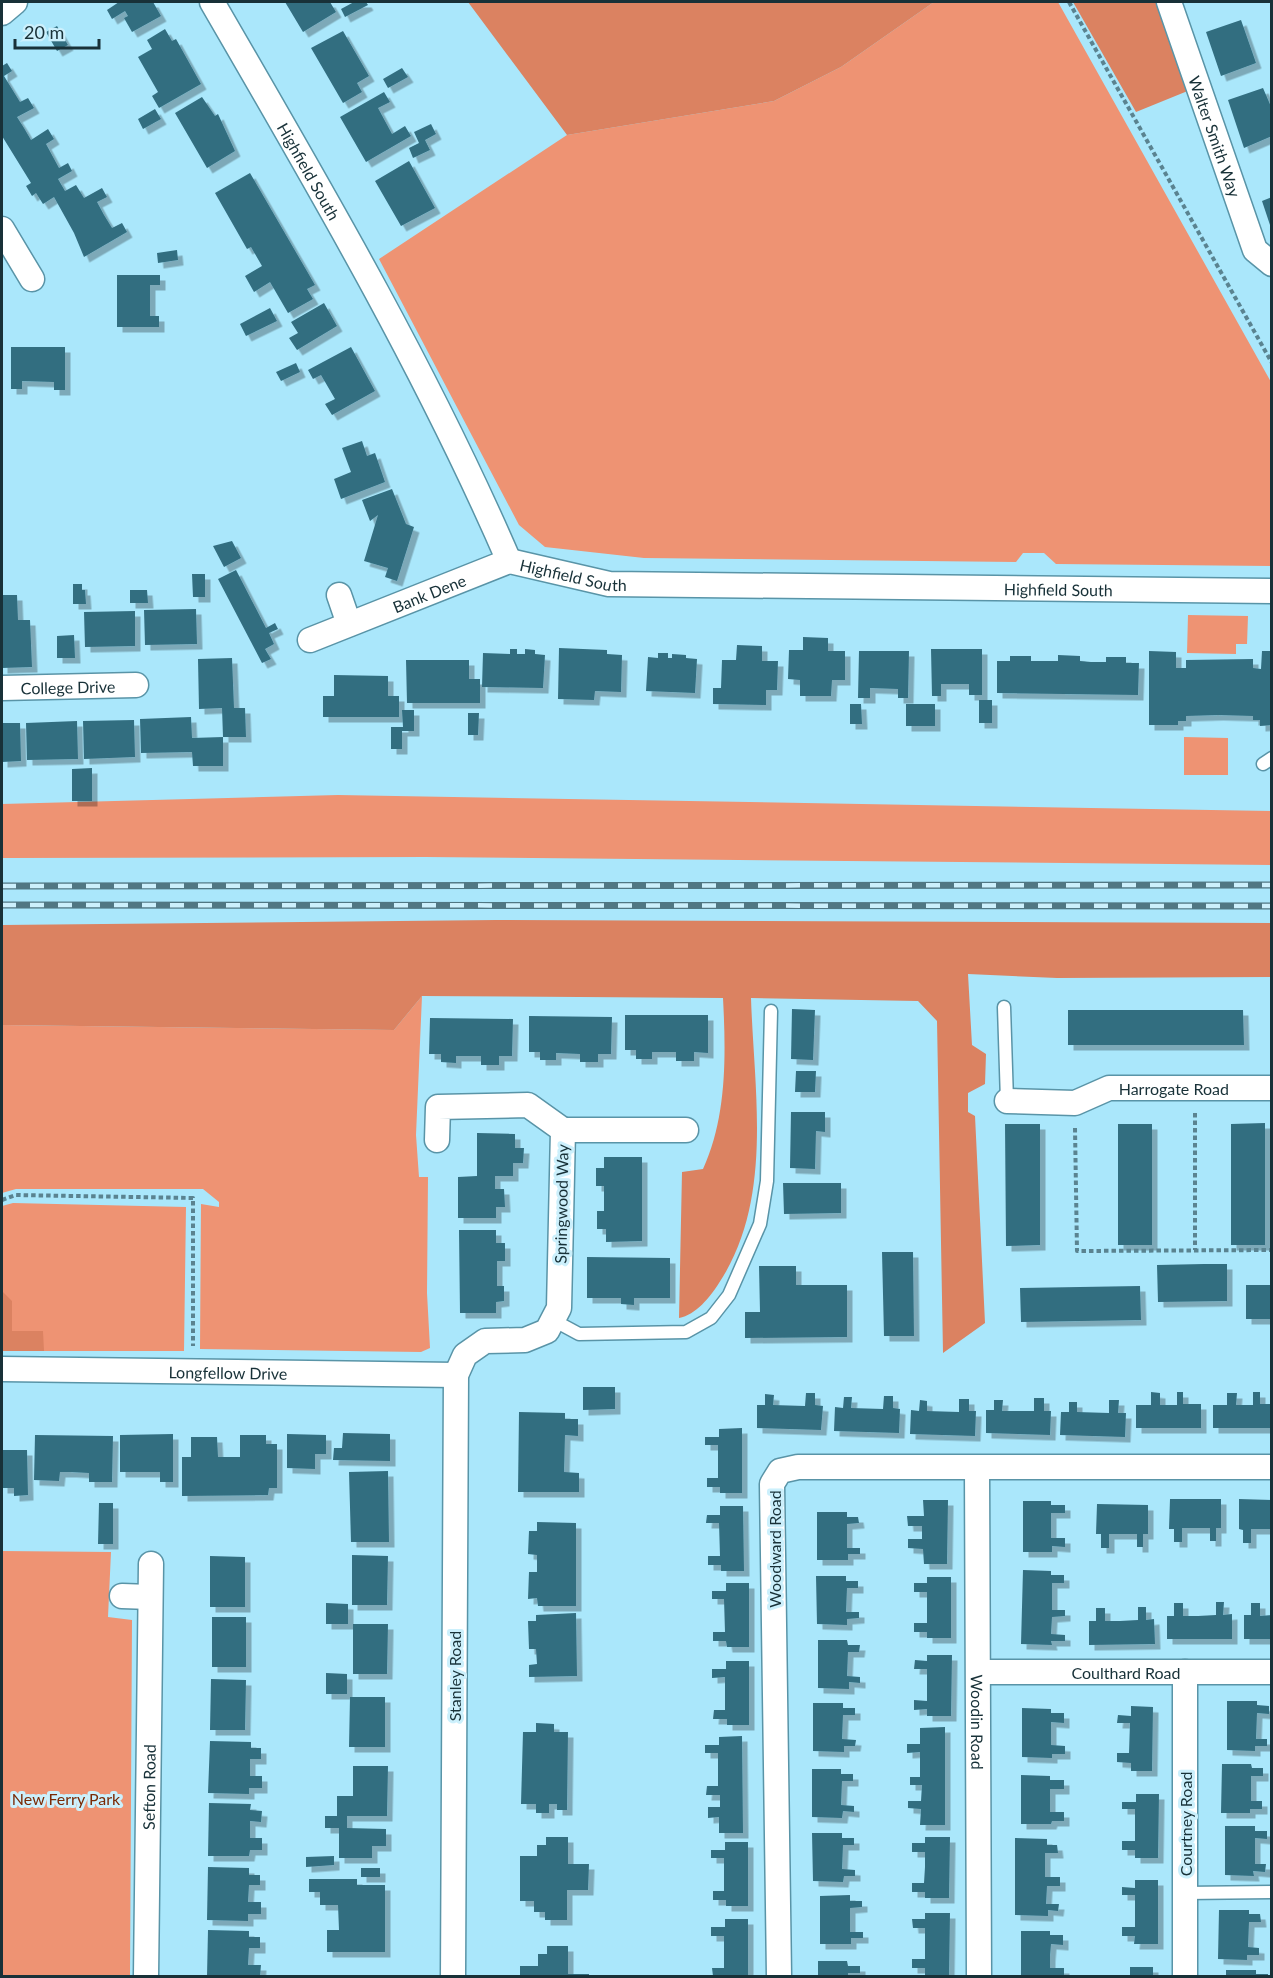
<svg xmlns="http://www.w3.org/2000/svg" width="1273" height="1978" font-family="Lato,sans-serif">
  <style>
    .green { fill: #ee9373 }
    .forest { fill: #db8261 }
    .building { fill: #326e80; filter: url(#shadow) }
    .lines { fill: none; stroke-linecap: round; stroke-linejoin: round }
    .service-casing { stroke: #5994a7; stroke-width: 15 }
    .minor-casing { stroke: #5994a7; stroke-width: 27 }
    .path { stroke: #5a8390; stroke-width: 4; stroke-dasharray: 4.5 3; stroke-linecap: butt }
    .service { stroke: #fff; stroke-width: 12 }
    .minor { stroke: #fff; stroke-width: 24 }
    .rail-casing { stroke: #507783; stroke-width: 7 }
    .rail { stroke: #ccf0fc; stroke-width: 4.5; stroke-dasharray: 14; stroke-linecap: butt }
    .labels { text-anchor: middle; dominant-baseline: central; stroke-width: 6; stroke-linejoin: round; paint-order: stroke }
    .street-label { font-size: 16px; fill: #183138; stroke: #ccf0fc }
    .park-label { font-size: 16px; fill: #7a2a05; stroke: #ccf0fc }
  </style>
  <defs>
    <filter id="shadow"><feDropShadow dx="5.5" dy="5.5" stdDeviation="0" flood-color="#0004"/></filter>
  </defs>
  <rect width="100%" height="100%" fill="#aae7fb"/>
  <path class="green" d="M934 2H1058L1271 382V566L1056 564 1044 553H1023L1016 562 644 558 545 547 519 525 379 259 567 135 774 101 841 67Z
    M1188 615 1248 616 1247 644H1236V654L1187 653Z
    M1184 737 1228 738V775H1184Z
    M338 795 1271 811V865L425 857 2 858V804Z
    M422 996 416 1135 419 1177H428L427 1293 430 1348 421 1352 200 1349 201 1204 219 1207V1202L203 1189H16L2 1193V1025L394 1030Z
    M13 1203 186 1207 184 1351H2V1206Z
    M2 1551 111 1552 108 1617 132 1620 130 1976H2Z"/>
  <path class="forest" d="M468 2H934L841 67 774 101 567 135Z
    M1073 2H1161L1195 88 1136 112Z
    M496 920 1271 923V977L1057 978 968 974 972 1045 986 1054 985 1084 968 1093V1112L975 1116 985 1323 943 1353 937 1021 918 1001 751 998C754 1092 774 1200 719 1283 710 1297 696 1315 679 1318L682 1172 703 1169C727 1117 726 1055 723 998L422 996 394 1030 2 1025V925Z
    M2 1291 12 1301V1331H43L44 1351H2Z"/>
  <path class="building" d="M119 2H153L161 16 132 32 124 18 128 16 125 11 112 19 107 10Z
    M285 2H330L336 12 303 32Z
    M354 2H366L368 5 345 17 341 9Z
    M1241 20 1256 63 1221 76 1206 32Z
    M57 26 68 45 57 51 46 32Z
    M165 29 172 41 176 39 201 84 159 108 152 96 158 92 138 57 152 49 147 40Z
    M343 31 369 76 357 83 362 92 343 103 311 48Z
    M7 63 12 71 4 76 20 102 28 98 34 108 17 117 24 128 31 140 48 129 54 139 46 144 59 168 68 163 72 171 58 179 65 191 76 185 84 198 102 188 107 197 97 202 104 215 112 228 122 223 127 232 84 257 74 233 54 197 43 204 36 193 32 196 26 186 31 183 2 136V66Z
    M402 68 408 77 388 88 383 79Z
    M1263 88 1272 109V136L1244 148 1228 100Z
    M384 92 390 102 378 108 392 134 405 126 411 136 366 162 340 117Z
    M202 97 215 116 218 114 235 151 207 168 175 113Z
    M155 109 161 119 143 129 138 119Z
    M431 124 436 134 425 140 430 150 413 158 409 148 419 143 414 132Z
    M409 161 435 208 401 226 375 181Z
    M250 173 315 285 307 289 313 299 288 313 270 282 254 292 245 276 262 266 251 247 247 249 215 193Z
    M1272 197V228H1271L1262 201Z
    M177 250 178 260 158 263 157 253Z
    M117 275H160V285H150V316H159V327H117Z
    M324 303 337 326 297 350 289 338 298 333 291 322Z
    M270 308 277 321 246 336 240 324Z
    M11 347H65V390H54V382L22 381V389H11Z
    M351 347 375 391 332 415 325 404 335 399 321 375 313 379 308 370Z
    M296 363 300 372 281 381 276 372Z
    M362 441 367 456 375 453 385 482 341 499 334 479 351 472 342 448Z
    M392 489 406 524 414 527 397 581 385 577 388 568 364 561 378 515 370 521 362 500Z
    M232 541 241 558 224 567 213 546Z
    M236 570 266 628 275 623 278 629 269 633 274 644 265 649 271 659 262 663 218 579Z
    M192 574H205V597H193Z
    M73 584H82V590H85L86 604H73Z
    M130 590H147L148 603H130Z
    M2 595H17L18 620H30L32 667 2 668Z
    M196 609 197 644 145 645 144 610Z
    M135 611V646L85 647 84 612Z
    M74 635 75 658H57V636Z
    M803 637 828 638V651H845V680H832L831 696H800V680L788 679 789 650H803Z
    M737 645 762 646V661H778L777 690H766V705L713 704V688H721L722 660H736Z
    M559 648 607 650V654L622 655 621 692 595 691 594 700 558 699Z
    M510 649H517V654H525V649L535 650V654L545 655 543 688 482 687 483 653 510 654Z
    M931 649H982V695H969V684H941V696H932Z
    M859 651H909L908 698H898V689L870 688V698H858Z
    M1149 651 1176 652V668H1186V660L1253 659V668L1261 669 1262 651H1272V725L1260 726V720H1253V716L1218 715 1186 716V721H1178V725H1149Z
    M658 653H668V658H672V654L686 655V658L697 659 695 693 646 691 648 657 658 658Z
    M1058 655 1080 656V661L1091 662H1106V657H1126V663H1139L1138 695 997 693V661H1010V656H1031V661H1058Z
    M232 658 234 708H245L246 737H223L222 708 199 709 198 659Z
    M406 660H469V679H480V703H407Z
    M334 675 388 676V696H399V717H323V696H334Z
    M979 700H992V723H979Z
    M850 704H861L862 724H850Z
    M906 704H935V726H906Z
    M402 710H414V731H402V749H391V727H403Z
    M468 713H479L478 735H468Z
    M191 717 192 738 223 737V766H193L192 752 141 753 140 719Z
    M134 720 135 757 84 759 83 721Z
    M77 721 78 759 27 760 26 723Z
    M2 723H20L21 761 2 762Z
    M92 768V801H72V769Z
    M792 1009 815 1010 813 1060 791 1059Z
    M1068 1010H1243L1244 1045H1068Z
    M625 1015H708V1053L694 1052V1061H676V1052H652V1059H636V1050H625Z
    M529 1016 612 1017 611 1054H598V1062H580V1054L556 1053V1060H540V1052H529Z
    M430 1018 513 1019 512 1056H499V1065H481V1056H456V1063L441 1062V1054H429Z
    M796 1071H816L815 1092H795Z
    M791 1112H825V1132L816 1131 815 1169 790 1168Z
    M1265 1123V1245H1231V1124Z
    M1005 1124H1040V1245L1006 1246Z
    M1118 1124H1152V1245H1118Z
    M477 1133 515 1134V1148H524L523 1163H513V1176H495V1189H504L505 1207H496V1218H458V1177L477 1176Z
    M604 1157H642V1241L606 1242V1229H597V1211H604V1186H596V1168H604Z
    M783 1183H841V1213L784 1214Z
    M459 1230H496V1243H505V1261H497V1286H504V1301L496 1302V1313H460Z
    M882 1252H913L914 1336H884Z
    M587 1257 670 1258V1298H634V1305L621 1304V1298H587Z
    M1204 1264H1227V1301L1158 1302 1157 1265Z
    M759 1266H796V1285H847V1337L745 1338V1312H760Z
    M1246 1285H1272V1319H1246Z
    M1140 1286 1141 1320 1021 1322 1020 1288Z
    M583 1387H615V1409L583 1410Z
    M1151 1392 1160 1393V1405H1177V1392H1183V1404H1201V1428H1136V1405H1151Z
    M1253 1392H1260V1404H1272V1428H1213V1405H1227V1393H1237L1236 1405H1253Z
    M806 1393H815V1405L823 1406 821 1430 757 1428V1405H765V1394L774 1395 773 1405 805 1406Z
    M884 1396H893V1408L900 1409 899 1433 834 1431 835 1407 843 1408 844 1397H852L851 1408 883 1409Z
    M1034 1398H1044V1411H1051L1050 1435 986 1433V1410H994V1400H1003L1002 1411H1034Z
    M959 1399H969V1411H976L975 1436 910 1434 911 1410 919 1411 920 1400 927 1401V1411L959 1412Z
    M1109 1400H1119L1118 1413H1126L1125 1437 1060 1435 1061 1412H1069V1402H1077V1412L1109 1413Z
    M519 1412 565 1413V1419H578V1436L565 1435 564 1472 579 1473V1492H518Z
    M742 1428V1493H720V1487H707V1478H718V1445H705V1437H719V1429Z
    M343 1433 390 1434V1461L333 1460 334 1448H342Z
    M173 1434V1482H160V1472H120V1435Z
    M287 1434 326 1435V1454H315V1469L287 1468Z
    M35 1435 113 1436 112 1482H89V1473L71 1472H60L59 1481 34 1480Z
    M240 1435H266V1444H277V1488H269L268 1495 182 1496V1457H191V1437H217L218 1457H240Z
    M2 1450H27L28 1495 14 1496V1488H2Z
    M388 1471 389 1542H351L349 1472Z
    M1170 1499H1221V1528H1216V1541H1210V1528H1182V1542H1174V1529H1169Z
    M1239 1499 1272 1500V1529H1251V1543H1243V1530L1239 1529Z
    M923 1500H948L947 1564H924L923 1549 908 1548V1539H922V1526H908L907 1516H924Z
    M1023 1501H1051V1505H1065V1513H1051V1538H1065V1547L1052 1546V1552H1023Z
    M99 1503H113V1544H98Z
    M1097 1504 1148 1505V1534H1143V1547H1137V1534H1109V1548H1101V1534H1096Z
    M720 1506H743L744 1571H721V1565H708V1556H720L719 1523H706L707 1515H720Z
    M817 1512H847V1517H858L859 1523 847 1524V1548H860V1554H848V1560H817Z
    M537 1522 576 1523V1606H538L537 1598 528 1599 529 1572H537V1555L528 1554 529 1531H537Z
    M352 1555 388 1556 387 1605H352Z
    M210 1556 245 1557V1607H210Z
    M1023 1570 1051 1571V1575H1064V1583H1052V1610H1065V1616L1052 1617 1051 1634 1065 1635V1641H1051L1052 1645 1021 1644Z
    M816 1576H846V1581H858V1588H847L846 1612H859V1618L847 1619V1625L817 1624Z
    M927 1577H951V1638H927V1632H914V1623H927V1592H914V1583H927Z
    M726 1583H749V1647H727L726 1641H713V1632H725L724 1599H712V1591H726Z
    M1216 1602H1224L1223 1615 1232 1614V1639H1167V1616H1174V1603H1183V1616H1198L1216 1615Z
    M326 1603 348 1604V1624H326Z
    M1251 1603H1260V1616L1272 1615V1639H1244V1615H1251Z
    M1138 1607H1146V1620L1154 1619 1155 1644 1089 1645V1621H1096V1608H1105V1621H1120L1138 1620Z
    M576 1613 577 1676 529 1677V1665L537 1664 536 1649H529L528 1621H536V1615Z
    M212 1617H246V1667H212Z
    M353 1624H388L387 1674H353Z
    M818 1640H847L848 1645H860L859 1652H848L847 1676 860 1677V1683L849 1682V1689L818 1688Z
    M927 1655H952L951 1716H927V1709L914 1710V1700L927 1701V1669H914L915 1660 927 1661Z
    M726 1661H749V1725H727V1719H713L714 1710H725V1677L712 1678V1669H726Z
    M326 1673 347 1674V1694H326Z
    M211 1679 246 1680 245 1730H210Z
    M350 1697H385V1747H349Z
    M1227 1701H1257V1705L1269 1706V1714L1257 1713 1256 1739H1267V1746H1255V1751L1227 1750Z
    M813 1703H843V1708H855V1715H843L842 1739 856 1740 855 1746H844V1752L813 1751Z
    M1131 1706 1153 1707 1152 1771H1131V1763L1117 1762V1753H1129L1130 1723H1117L1118 1715 1131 1716Z
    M1022 1708 1051 1709V1713H1064V1723L1051 1722V1745L1065 1746V1754H1052V1758L1022 1757Z
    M536 1723 554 1724V1732H568L567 1810H557V1804H549V1813H536V1804H521L523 1732H536Z
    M945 1727V1825H920L921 1809 908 1808V1801H921L922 1785H910V1777H920V1752L907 1753V1744H920V1728Z
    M742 1736 743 1833H719V1817L708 1818V1807H720V1795H706L707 1786H718V1753H705V1745H719V1737Z
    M210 1741 251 1742V1748H261V1759H250V1776H262V1788H249V1794L208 1793Z
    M1222 1764H1251L1252 1768H1263V1776H1251V1801H1262V1809H1250V1813H1221Z
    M353 1766H388L387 1816H347V1828L386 1829V1846H372V1858H339V1828H325V1816H337V1796H353Z
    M812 1769H841V1774H853V1781H842L841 1805 854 1806V1812L843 1811 842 1818 812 1817Z
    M1021 1775 1050 1776V1780H1064V1789H1050V1812H1064V1821H1052L1051 1824H1021Z
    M1136 1794H1159L1158 1858H1135V1850H1122V1841H1135V1809H1122V1802H1136Z
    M209 1803 251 1804 250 1810 262 1811 261 1822 250 1821V1838H262V1850H250L249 1856H208Z
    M1225 1826H1255V1831H1267V1839L1255 1838V1864H1266L1265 1872 1253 1871 1254 1876 1225 1875Z
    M812 1833H842V1838H854V1845H843L842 1869 855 1870V1876H844L843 1882 813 1881Z
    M546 1837H568V1864H589L588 1890H567V1920H545V1912H534V1901H520V1856H537V1845H546Z
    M925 1837H950L949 1898H925V1892H912V1883H924L925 1867V1852H912V1843H925Z
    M1015 1838 1047 1839V1845H1057L1058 1853H1045V1877H1060V1886H1047L1046 1904H1059L1058 1911 1048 1910V1916L1015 1915Z
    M725 1842H748V1906H726V1900H713V1891H724V1858H711V1850H725Z
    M334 1856V1865L306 1867V1857Z
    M208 1867 249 1868V1875H260V1885H249L248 1902H261V1914H248V1921L207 1920Z
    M361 1868H380V1877H361Z
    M309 1879H357V1885H385V1952H327V1930H339L338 1905H320V1892H309Z
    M1135 1880H1158V1944H1134L1135 1936H1122V1927H1135V1895H1122V1887L1135 1888Z
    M850 1895V1901H862V1907L850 1908V1932H863V1938H851V1944H820V1896Z
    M1219 1910H1249V1914H1260L1261 1922H1249L1248 1947 1259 1948V1955H1247V1960L1218 1959Z
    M925 1913H950L949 1975H925V1968H912V1959H925V1928H913L912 1919H925Z
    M725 1919H748V1976H713L712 1968H724V1936H711V1927H725Z
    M208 1930 249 1931V1937H260V1948H249L248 1965H261L260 1976H207Z
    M1021 1931H1050V1935H1063V1945L1051 1944 1050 1956V1968H1064V1976H1021Z
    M547 1946H568V1974H589V1976H520V1966H538V1954H547Z
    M818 1961H847L848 1966H860V1973H848V1976H818Z
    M1130 1967H1153V1976H1130Z
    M1226 1970H1256V1974H1268V1976H1226Z"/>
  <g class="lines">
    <g class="service-casing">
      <path id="service" d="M1263 764 1272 758
        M1004 1007 1007 1101
        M553 1320 579 1334 686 1332 711 1318 729 1295 760 1224 767 1181 771 1011
        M1185 1893 1272 1892"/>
    </g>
    <g class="minor-casing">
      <g id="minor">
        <path id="s1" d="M212 2C318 185 425 367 509 561"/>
        <path id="s2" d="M1169 2 1255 250 1272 264"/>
        <path d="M2 13 15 2"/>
        <path d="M2 229 32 279"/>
        <path id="s3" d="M509 561 609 584 1272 591"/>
        <path d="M339 595 349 624"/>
        <path id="s4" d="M310 640 509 561"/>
        <path id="s5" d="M2 688 136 685"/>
        <path id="s6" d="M1007 1101 1075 1103 1109 1088H1272"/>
        <path d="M563 1130H686"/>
        <path d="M437 1140 438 1107 528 1105 563 1130 559 1308 547 1331 525 1340 485 1341 465 1355 456 1375 453 1976"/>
        <path id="s7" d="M2 1369 456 1375"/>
        <path id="s8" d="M977 1468 979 1976"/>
        <path d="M122 1596 150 1597"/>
        <path id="s9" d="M980 1672H1272"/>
        <path d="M1185 1672V1976"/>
        <path id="s10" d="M146 1976 151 1564"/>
        <path d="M779 1976 772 1484 780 1471 798 1467H1272"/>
      </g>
    </g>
    <path class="path" d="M1069 2 1272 363
      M1195 1113V1250
      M1075 1128 1077 1251 1272 1250
      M2 1200 16 1195 193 1198V1346"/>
    <use href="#service" class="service"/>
    <use href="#minor" class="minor"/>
    <g class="rail-casing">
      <path id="rail" d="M2 886 1272 885
        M2 905 1272 906"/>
    </g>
    <use href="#rail" class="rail"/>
  </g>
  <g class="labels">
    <g class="street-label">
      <text stroke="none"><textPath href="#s2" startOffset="142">Walter Smith Way</textPath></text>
      <text stroke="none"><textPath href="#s1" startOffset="195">Highfield South</textPath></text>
      <text stroke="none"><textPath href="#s3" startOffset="66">Highfield South</textPath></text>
      <text stroke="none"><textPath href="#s3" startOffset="552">Highfield South</textPath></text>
      <text stroke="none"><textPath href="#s4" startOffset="128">Bank Dene</textPath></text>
      <text stroke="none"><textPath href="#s5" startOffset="66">College Drive</textPath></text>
      <text stroke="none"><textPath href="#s6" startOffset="170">Harrogate Road</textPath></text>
      <text transform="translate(561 1204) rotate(-89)">Springwood Way</text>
      <text stroke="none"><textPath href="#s7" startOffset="226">Longfellow Drive</textPath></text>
      <text transform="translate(774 1549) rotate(-90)">Woodward Road</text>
      <text stroke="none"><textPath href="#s9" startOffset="146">Coulthard Road</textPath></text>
      <text transform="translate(454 1676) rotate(-90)">Stanley Road</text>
      <text stroke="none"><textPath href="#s8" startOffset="254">Woodin Road</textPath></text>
      <text stroke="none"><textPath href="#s10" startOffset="189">Sefton Road</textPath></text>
      <text transform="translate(1185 1824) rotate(-90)">Courtney Road</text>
    </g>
    <g class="park-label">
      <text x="66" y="1798">New Ferry Park</text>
    </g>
  </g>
  <rect width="1273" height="1978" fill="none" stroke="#183138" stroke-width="6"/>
  <path d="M15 39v9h84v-9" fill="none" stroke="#183138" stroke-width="3"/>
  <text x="24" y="39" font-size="18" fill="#183138" stroke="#ccf0fc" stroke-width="4.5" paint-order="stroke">20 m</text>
</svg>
